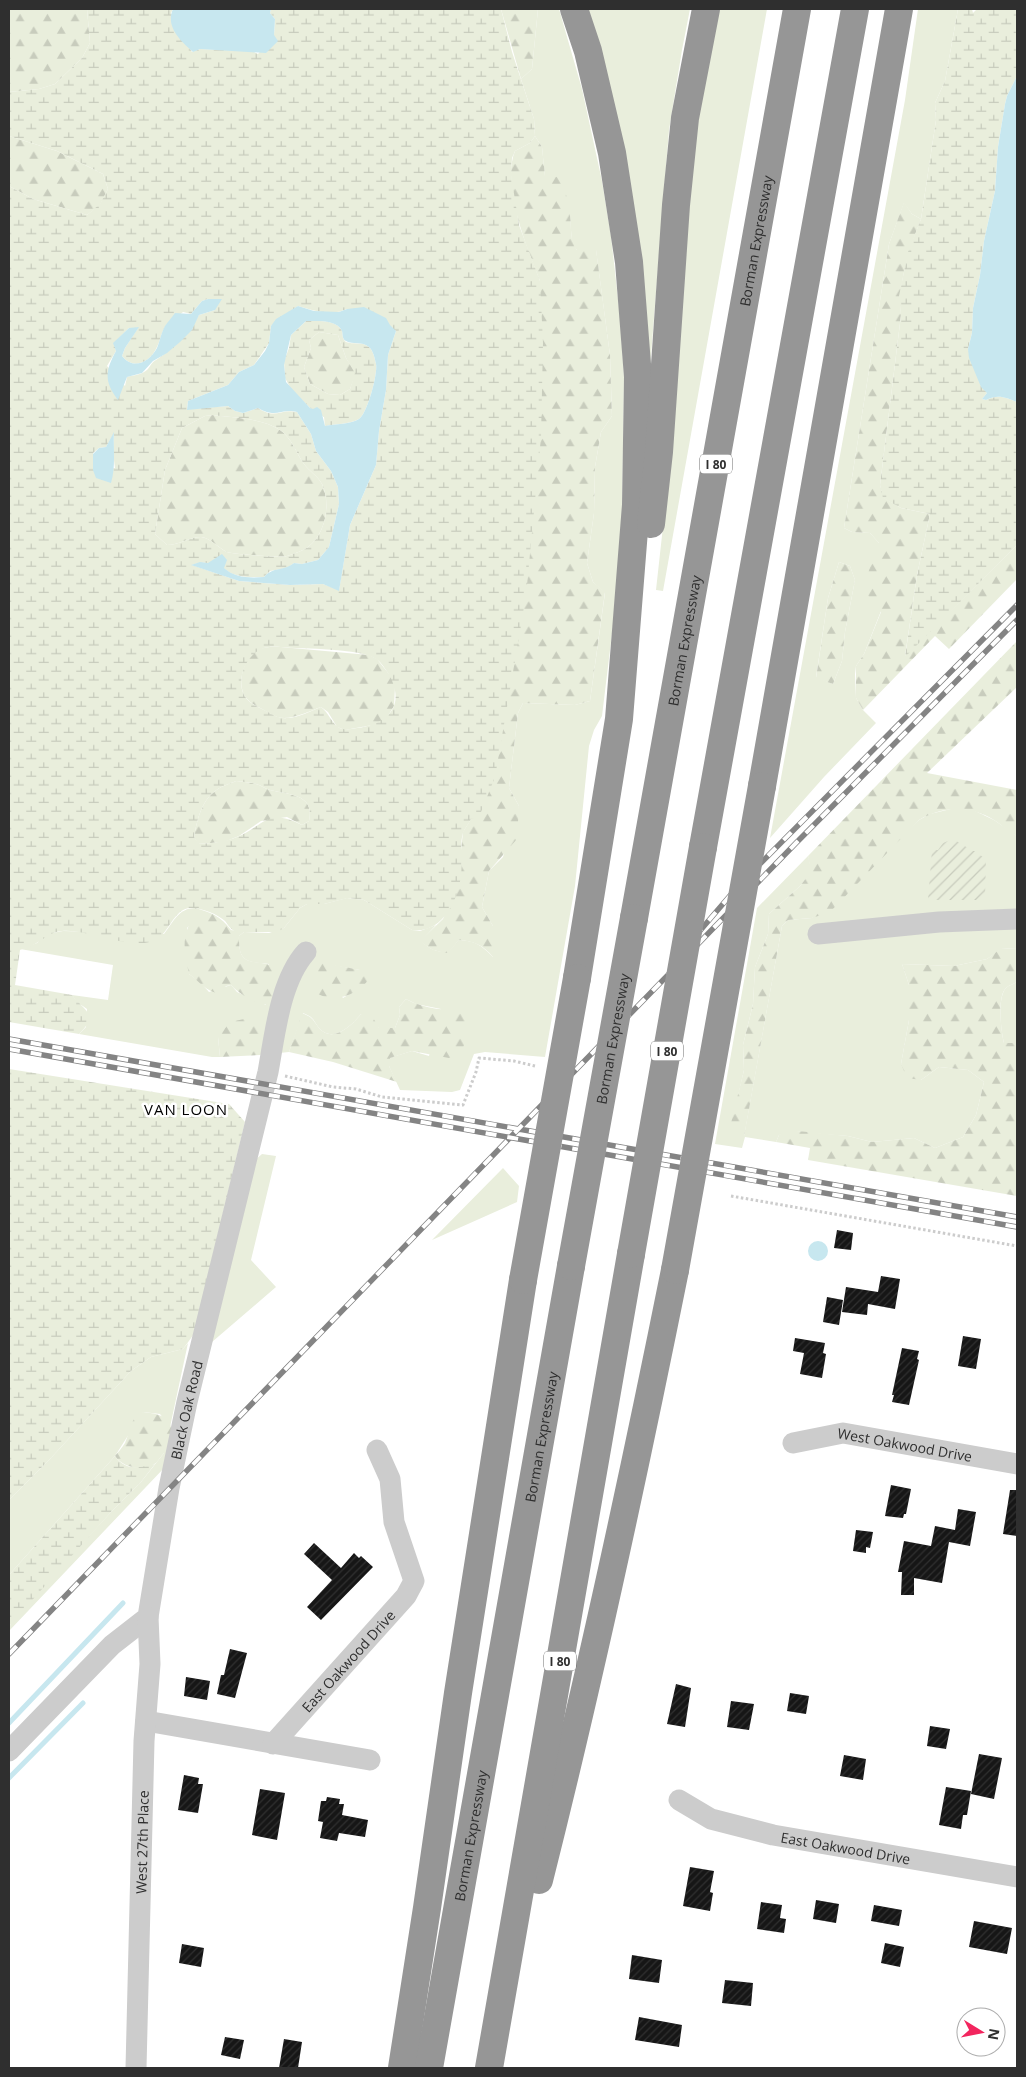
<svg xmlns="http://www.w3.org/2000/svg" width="1026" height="2077" font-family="'Open Sans',sans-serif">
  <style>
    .grass { fill: #e9eedc; fill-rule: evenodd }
    .forest { fill: url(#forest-firs) }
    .wetland { fill: url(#wetland-marsh); fill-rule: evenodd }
    .garden { fill: url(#garden-furrows) }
    .water { fill: #c7e7ef; fill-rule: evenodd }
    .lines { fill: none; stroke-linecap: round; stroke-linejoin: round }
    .stream { stroke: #c7e7ef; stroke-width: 5 }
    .building { fill: url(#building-hatch) }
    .path { stroke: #ccc; stroke-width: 3; stroke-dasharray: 2.5 2.5; stroke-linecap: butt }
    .minor { stroke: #ccc; stroke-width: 21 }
    .highway { stroke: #969696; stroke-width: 28 }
    .rail-casing { stroke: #848484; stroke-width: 5.5 }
    .rail { stroke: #fff; stroke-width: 4; stroke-dasharray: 11; stroke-linecap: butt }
    .highway-bridge { stroke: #969696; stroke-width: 28 }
    .labels { text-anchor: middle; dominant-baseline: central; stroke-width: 5; stroke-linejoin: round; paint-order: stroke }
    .shield { fill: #fff; stroke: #6d6d6d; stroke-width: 1 }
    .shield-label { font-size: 12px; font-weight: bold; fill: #2f2f2f }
    .street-label { font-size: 14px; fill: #2f2f2f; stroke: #fff }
    .neighbourhood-label { font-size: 15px; letter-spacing: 1px; fill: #000; stroke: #fff }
  </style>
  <defs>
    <pattern id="forest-firs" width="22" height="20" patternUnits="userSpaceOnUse" patternTransform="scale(1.25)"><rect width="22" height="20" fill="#e9eedc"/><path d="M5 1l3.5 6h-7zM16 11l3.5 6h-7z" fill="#c8ccbd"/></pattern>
    <pattern id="wetland-marsh" width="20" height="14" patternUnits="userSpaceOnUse" patternTransform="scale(1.25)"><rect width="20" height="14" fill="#e9eedc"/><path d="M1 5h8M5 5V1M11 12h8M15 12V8" fill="none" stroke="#c8ccbd"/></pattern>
    <pattern id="garden-furrows" width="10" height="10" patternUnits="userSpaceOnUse" patternTransform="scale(1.25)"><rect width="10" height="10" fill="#e9eedc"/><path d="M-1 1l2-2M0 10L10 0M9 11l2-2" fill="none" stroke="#c8ccbd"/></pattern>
    <pattern id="building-hatch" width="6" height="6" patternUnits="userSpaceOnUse" patternTransform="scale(1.25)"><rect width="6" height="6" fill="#161616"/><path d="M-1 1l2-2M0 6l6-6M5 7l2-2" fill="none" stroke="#303030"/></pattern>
  </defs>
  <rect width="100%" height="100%" fill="#fff"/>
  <path class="grass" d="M538 9H559L582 89 602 181 611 236 620 317 624 378 622 516 613 625 602 716 594 730 589 746 575 886 545 1057 485 1052 474 1054 460 1090 452 1092 400 1090 389 1066V1058L412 1051 429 1056 441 1009 416 1004 406 999 399 1007 400 1015 395 1028H379L361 1014C352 1025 333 1044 319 1028 312 1019 315 1018 303 1013L289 1052 260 1055 265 1049 218 1037 220 1057H212L79 1034 86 1027 87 1009 77 1002 72 995 108 1000 113 965 20 949 37 943 47 934 63 931 164 934C173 922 179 908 195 908V919L187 928 189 974 200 982 209 992 231 985 237 992 266 1005 269 964C247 962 238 962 239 936L244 932 269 933 284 928 300 908 307 904H324L347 898 364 900 412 930 420 931 436 925 421 941C429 949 436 952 448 952L459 940C476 941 481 945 493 957V926L482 907 489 871 503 857 519 806 509 788 518 713 523 703 575 705 590 701 605 593 593 582 587 563 594 513 595 467 601 432 612 416 610 355 596 250H577L572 244 570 216 545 177 542 147 535 136 534 119 521 79 532 69ZM319 963 360 970 353 992 343 998Z
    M584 9H690L682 50 669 130 650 368Z
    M717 9H767L663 591 656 590 669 472 694 140Z
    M918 9H958L945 81 935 103 936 120 921 219 912 214 904 203 889 244 844 528 852 532 870 533 879 543 881 611 864 654 856 666 855 674 856 698 863 710 876 723 824 777 770 838 905 100ZM839 562 850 566 855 580 845 632 842 661 833 684 816 677 828 598Z
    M955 808 973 810 994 820 1017 836V948L1001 949 987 959 954 966 902 964 909 985V1020L901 1064 921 1080 939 1067 968 1070 984 1082 976 1115 963 1137 935 1148 914 1138 872 1142 848 1136 809 1133 797 1131 779 1135 776 1142 745 1137 742 1148 715 1144 757 908 808 856 812 872 800 886 769 914 768 934 755 967 753 1004 743 1045 744 1070 738 1096 744 1136 782 926 788 920 812 918 919 820 930 814Z
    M1017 982V1043H1004C1001 1031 997 997 1006 988 1009 985 1014 984 1017 982Z
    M262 1154 276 1156 251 1260 276 1287 205 1348 254 1161Z
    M503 1168 519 1186 517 1202 432 1240Z
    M188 1343 170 1427 160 1414 143 1412 115 1456 9 1575V1500L50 1459 131 1371 151 1357 183 1349Z
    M164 1453H168L165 1467 9 1631 11 1621 112 1511 141 1482Z"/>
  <path class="forest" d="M9 9H87L90 43 82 58 55 84 39 89 9 92Z
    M501 9H538L532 69 521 79Z
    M9 136 57 151 103 174 108 189 100 205 87 215 33 199 9 186Z
    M535 136 542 147 545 176 559 177C566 189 568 202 570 216 572 228 569 240 577 250L596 249 610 355 612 416 601 432 595 467 594 513 587 563 593 582 605 592 590 701 575 705 523 703 518 713 509 788 519 806 517 839 489 871 482 907 493 926V957C483 945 474 941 459 940L448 953C436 952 429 949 420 941L443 919 461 874V850L463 832 471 819 540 281C527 248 501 185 515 151L530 143Z
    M904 202 912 214 921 219C909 251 898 281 901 315L880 485 884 498 901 508 930 514 917 575 905 656 1017 545V579L949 649 935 636 863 710 856 698V666L864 654 881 612C855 591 870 569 879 543L870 533 852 532 844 528 889 244Z
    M319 332 338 335 346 358 356 373 350 389 340 395 328 394 310 384 304 367 311 348 309 340Z
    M213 415C234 418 262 418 280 430 292 438 296 453 304 464 309 471 318 476 322 484 331 503 326 534 308 547 303 551 293 554 287 556 283 558 231 554 227 552 218 548 211 538 201 537 190 537 179 545 167 545L155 534 165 470 182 428 205 416Z
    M839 562 850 566 855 580 845 632 842 661 833 684 816 678 828 598Z
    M1017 641V687L927 773 1017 790V836C1008 832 1002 825 994 820 969 805 944 806 919 820L830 912 812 918 788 920 782 926 744 1137 733 1132 731 1123 744 1070 743 1045 753 1004 755 967 768 934 769 914 800 886 811 872 808 856Z
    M281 647 369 655 377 659 393 679 395 687 394 706 386 719 378 724 345 730 337 727 328 712 321 707C310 711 296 718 284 718 276 718 269 713 262 709 256 706 248 702 244 695 237 680 244 658 258 650 265 646 274 647 281 647Z
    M236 781C243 782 250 782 256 784 261 785 265 789 270 790 290 795 315 794 309 821L302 825 287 817 261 821 239 836 224 842 198 844 194 837C197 821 201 802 214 792 219 787 229 784 236 781Z
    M195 908C210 912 221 916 231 930L244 932 239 936C238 971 255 957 275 967L276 988 272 1005C259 1006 240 995 231 985L226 986 220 994C205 991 200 982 189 974 186 959 182 945 187 930 190 920 195 920 195 908Z
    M1017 948V982C1014 984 1009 985 1006 988 997 996 1001 1031 1004 1043H1017V1196L808 1160 810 1148 776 1142 779 1135 787 1130 848 1136 872 1142 914 1138 935 1148 963 1137 976 1115 984 1082 968 1070 939 1067 921 1080 907 1078 901 1064 909 1020V985L902 964 954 966 987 959 1000 949Z
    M319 962 360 970 372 975C359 995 335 1005 314 992Z
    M406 999C426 1010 446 1010 468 1010V1037L461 1052 449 1058 412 1051 390 1058 389 1066 397 1082 333 1062 289 1052 302 1013C314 1018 312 1019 319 1028 333 1044 352 1025 361 1014L372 1016 379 1028H395L400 1015 399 1007Z
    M244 1019 263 1022C265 1034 268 1045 260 1055L220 1057 218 1037 230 1022Z
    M143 1412C174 1415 175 1426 168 1453H164C161 1456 159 1460 156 1463 143 1472 123 1468 115 1456 118 1452 122 1448 125 1443 130 1432 131 1415 143 1412Z"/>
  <path class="wetland" d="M87 9H173L171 13 192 52 200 49 252 51 258 54 274 35 275 19 270 13 271 9H501L512 52 534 119 535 136 530 143 515 151 512 158 511 175 519 225 540 281 543 343 541 437 526 596 495 777 479 817 471 819C469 823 465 828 463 833 459 846 463 861 461 875 458 901 442 934 412 930L364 900 348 898 324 904H307L300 908 284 928 277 932H236C230 929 229 926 225 921 217 914 204 909 193 908 172 906 170 938 150 942 123 948 88 929 62 931 51 932 47 937 38 942 33 946 26 947 20 950L15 985 72 995C84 1011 100 1014 79 1034L9 1022V186L33 199 87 215 100 204 108 189 103 174 57 151 9 136V92L39 89 55 84 82 58 90 43ZM208 299 215 310 199 315C188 336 175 347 156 360 152 362 151 365 148 369 142 375 134 375 127 377L125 386 107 366 116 351 114 343 129 328H138L125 348 122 356C133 370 149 363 156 349 160 342 161 333 165 327 169 321 178 317 183 312L191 314 202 301ZM298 306C314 311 332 316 347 309L396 331 388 355 386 390 379 431 376 465 350 525 339 590 323 584 290 585 239 581 192 565C202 561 213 563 223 568 226 569 229 573 233 574 243 578 253 577 264 577L270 571 287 568 294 563 302 564 318 560 329 547 339 504 338 487 331 471 316 451 311 434 297 412C280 408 276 420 258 408L243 413 235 411 228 406 187 409 188 401 228 385 239 372 254 365 269 343 271 326ZM213 415C234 418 262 418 280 430 292 438 296 453 304 464 309 471 318 476 322 484 331 503 326 534 308 547 303 551 293 554 287 556 283 558 231 554 227 552 218 548 211 538 201 537 190 537 179 545 167 545L155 534 165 470 182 428 205 416ZM114 433 113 452 115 468 93 470V453L99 448 106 447ZM281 647C303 649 360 648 376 659 381 662 383 666 386 670 407 701 392 724 357 728 350 729 344 731 338 727 331 722 329 713 321 707 311 711 299 717 288 718 279 719 273 715 266 711 258 707 248 703 244 695 236 679 246 655 262 649 268 646 275 647 281 647ZM236 781C243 782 250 782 256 784 261 785 265 789 270 790 290 795 315 794 309 821L302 825C267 807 265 825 237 837 225 842 212 843 199 844L194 837C197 821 201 802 214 792 219 787 229 784 236 781Z
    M958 9H972L973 13 977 9H1017V76L1007 96 1005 104 998 147 995 191 984 241 980 275 973 308 972 333 968 349 987 393 982 399 986 400C998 394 1005 397 1017 402V545L905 657 917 575 930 514 901 508 883 498 880 485 901 315 899 296 908 252 921 219 936 120 935 103 945 81Z
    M306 321C317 321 337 319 342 331 343 335 342 339 346 342 353 345 362 341 369 347 373 350 375 359 376 364 378 374 367 414 359 419 350 424 335 424 325 426L324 417 310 408 291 389 285 378 284 361 289 348 291 335ZM319 332 338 335 346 358 355 373 350 389 340 395 328 394 310 384 304 367 311 348 309 340Z
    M9 1069 229 1104 245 1122 194 1334 183 1349 151 1357 131 1371 50 1459 9 1500Z
    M115 1456C125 1471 139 1468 155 1464L141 1482 112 1511 9 1626V1575Z"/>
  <path class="garden" d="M953 839 973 851H980V855L986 859 985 898 981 900H928L932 850H938L943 843Z"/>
  <path class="water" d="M173 9H271L270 13 275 19 274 35 278 41 266 53 200 49 193 52C181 41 165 27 173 9Z
    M1017 76V402C1005 397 998 394 986 400L982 399 987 393 981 387 969 358 968 349 972 333 973 308 980 275 984 241 995 191 998 147 1005 104 1007 96Z
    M208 299H222L215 310 199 315 192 330 180 342 167 353 153 361 142 373 127 377 118 400C104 382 105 371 116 351L113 343 129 328 139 327 125 348 122 356C133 370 149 363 157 348 160 341 161 333 165 326 168 322 172 317 175 313L191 314 202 301Z
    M298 306 314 311 339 312 347 309 364 307 386 318 390 325 396 331 388 355 386 390 379 431 376 465 350 525 339 591 323 584 290 585 239 581 191 565 200 562 208 563 222 554 227 560 224 568C235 578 249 578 264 577 274 566 282 572 294 563L302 564 318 560 329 547 339 504 338 487 331 471 316 451 311 434 297 412C280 408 277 419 258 408L243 413 235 411 228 406 187 410 188 401 228 385 239 372 254 365 265 351 269 343 271 326 276 319ZM306 321C316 321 337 319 342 331 343 335 342 339 346 341 353 345 362 341 369 347 373 350 375 359 376 364 378 374 367 414 359 419 351 424 335 424 325 426L321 410 317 407 313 409 310 408 286 382 284 365 291 335Z
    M114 432C113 450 116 466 111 483L96 478 93 470V454L99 448 106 447Z
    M808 1251a10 10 0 1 1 20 0a10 10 0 1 1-20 0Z"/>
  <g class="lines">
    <path class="stream" d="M9 1723 123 1603
      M9 1778 83 1703"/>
  </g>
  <path class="building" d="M837 1230 853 1233 851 1250 834 1248Z
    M881 1276 900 1279 895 1309 868 1304 867 1315 842 1312 846 1287 878 1292Z
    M827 1297 843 1300 839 1325 823 1322Z
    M963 1336 981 1339 976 1369 958 1366Z
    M795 1338 825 1343 823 1353 826 1354 822 1378 800 1374 804 1353 793 1351Z
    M902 1348 919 1351 917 1359 919 1360 909 1405 892 1402 894 1395H892Z
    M891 1485 911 1489 906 1514H904L903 1518 885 1516Z
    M1010 1490H1017V1536L1003 1534Z
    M958 1509 976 1512 970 1546 949 1542 942 1583 914 1578V1595H901L902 1572H898L904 1541 931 1546 935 1526 955 1530Z
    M856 1530 873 1532 870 1548 866 1547V1553L853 1551Z
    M314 1543 341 1568 354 1553 359 1558 361 1556 373 1567 321 1620 307 1607 332 1580 304 1554Z
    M230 1649 247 1653 235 1698 217 1694 221 1675H224Z
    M186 1677 210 1681 207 1700 184 1696Z
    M676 1684 691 1688 685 1727 667 1724Z
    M790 1693 809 1696 806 1714 787 1711Z
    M731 1701 754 1704 749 1730 727 1727Z
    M930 1726 950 1729 946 1749 927 1746Z
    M979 1754 1002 1758 994 1799 971 1794Z
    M844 1755 866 1759 863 1780 840 1776Z
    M184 1775 199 1778 198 1784H203L198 1813 178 1810Z
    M946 1787 971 1791 967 1815H963L961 1829 939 1825Z
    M260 1789 285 1793 277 1840 252 1835Z
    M327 1797 340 1799 339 1804H344L342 1815 368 1820 365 1837 339 1833 337 1841 320 1838 323 1822 318 1821 321 1801H326Z
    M690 1867 714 1871 710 1892 713 1893 710 1911 683 1906Z
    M816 1900 839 1904 836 1923 813 1919Z
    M761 1902 782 1905 780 1918 786 1919 784 1933 757 1929Z
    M874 1905 902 1910 899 1926 871 1921Z
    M974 1921 1012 1928 1007 1954 969 1947Z
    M885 1943 904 1947 900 1967 881 1963Z
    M182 1944 204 1948 201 1967 179 1963Z
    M632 1955 662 1960 659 1983 629 1979Z
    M725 1980 753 1983 751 2006 722 2003Z
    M639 2017 682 2025 679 2047 635 2040Z
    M225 2037 244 2040 240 2059 221 2055Z
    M284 2039 302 2042 298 2068H279Z"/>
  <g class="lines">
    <path class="path" d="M285 1076 333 1087 356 1089 382 1097 463 1105 476 1072 479 1058 514 1061 535 1066
      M731 1196 1017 1246"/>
    <g class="minor">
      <path d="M818 934 939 922 1017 919"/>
      <path id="s1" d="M793 1443 843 1433 1017 1464"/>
      <path d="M146 1721 370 1760"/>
      <path id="s2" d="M273 1744 406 1596 414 1581 394 1522 390 1479 377 1450"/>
      <path id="s3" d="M9 1751 112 1645 148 1617 169 1488 187 1402 268 1072C275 1034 280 981 306 952"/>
      <path id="s4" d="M679 1800 711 1819 773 1835 1017 1877"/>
      <path id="s5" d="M136 2068 144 1741 150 1664 148 1617"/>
    </g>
    <g class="highway">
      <path d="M574 9 588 51 612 153 629 262 638 377 636 505 619 719 577 978"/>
      <path d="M651 524 659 452 676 205 685 118 706 9"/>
      <path d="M762 786 899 9"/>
      <path d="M703 847 855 9"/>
      <path id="s6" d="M634 918 797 9"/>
      <path d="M539 1880C590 1678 634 1474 675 1270"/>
      <path d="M402 2068 427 1908 458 1693 523 1280"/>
      <path id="s7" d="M429 2068 571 1266"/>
      <path d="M489 2068 631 1254"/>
    </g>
    <g class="rail-casing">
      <path id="rail" d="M680 954 740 884 1017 605
        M9 1039 1017 1217
        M9 1049 1017 1227
        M9 1654 796 843 1017 620"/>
    </g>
    <use href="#rail" class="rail"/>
    <g class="highway-bridge">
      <path d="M631 1254 703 847"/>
      <path id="s8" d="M571 1266 634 918"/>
      <path d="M675 1270 762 786"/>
      <path d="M523 1280 577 978"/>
    </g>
  </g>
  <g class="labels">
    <g class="shield">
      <rect x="700" y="454.5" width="32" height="19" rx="4"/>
      <rect x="651" y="1041.5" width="32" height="19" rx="4"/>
      <rect x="544" y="1651.5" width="32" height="19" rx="4"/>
    </g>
    <g class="shield-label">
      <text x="716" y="464">I 80</text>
      <text x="667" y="1051">I 80</text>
      <text x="560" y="1661">I 80</text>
    </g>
    <g class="street-label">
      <text stroke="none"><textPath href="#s6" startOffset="688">Borman Expressway</textPath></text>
      <text stroke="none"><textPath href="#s6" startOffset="282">Borman Expressway</textPath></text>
      <text stroke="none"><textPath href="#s8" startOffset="231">Borman Expressway</textPath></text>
      <text stroke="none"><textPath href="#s3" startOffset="404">Black Oak Road</textPath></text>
      <text stroke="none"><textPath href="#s7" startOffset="641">Borman Expressway</textPath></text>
      <text stroke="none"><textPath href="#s1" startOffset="114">West Oakwood Drive</textPath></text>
      <text stroke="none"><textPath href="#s2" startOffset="112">East Oakwood Drive</textPath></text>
      <text stroke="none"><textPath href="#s7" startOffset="236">Borman Expressway</textPath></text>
      <text stroke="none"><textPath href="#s5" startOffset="226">West 27th Place</textPath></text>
      <text stroke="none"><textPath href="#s4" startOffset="175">East Oakwood Drive</textPath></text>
    </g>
    <g class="neighbourhood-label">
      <text x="186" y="1109">VAN LOON</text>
    </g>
  </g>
  <rect width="1026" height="2077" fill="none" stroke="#2f2f2f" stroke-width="20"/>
  <g transform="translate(981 2032) rotate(100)"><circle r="24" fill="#ffffff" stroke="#acacac"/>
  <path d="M0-4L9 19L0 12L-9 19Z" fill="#f2255e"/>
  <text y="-8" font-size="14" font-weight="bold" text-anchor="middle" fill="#2f2f2f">N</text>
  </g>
</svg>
